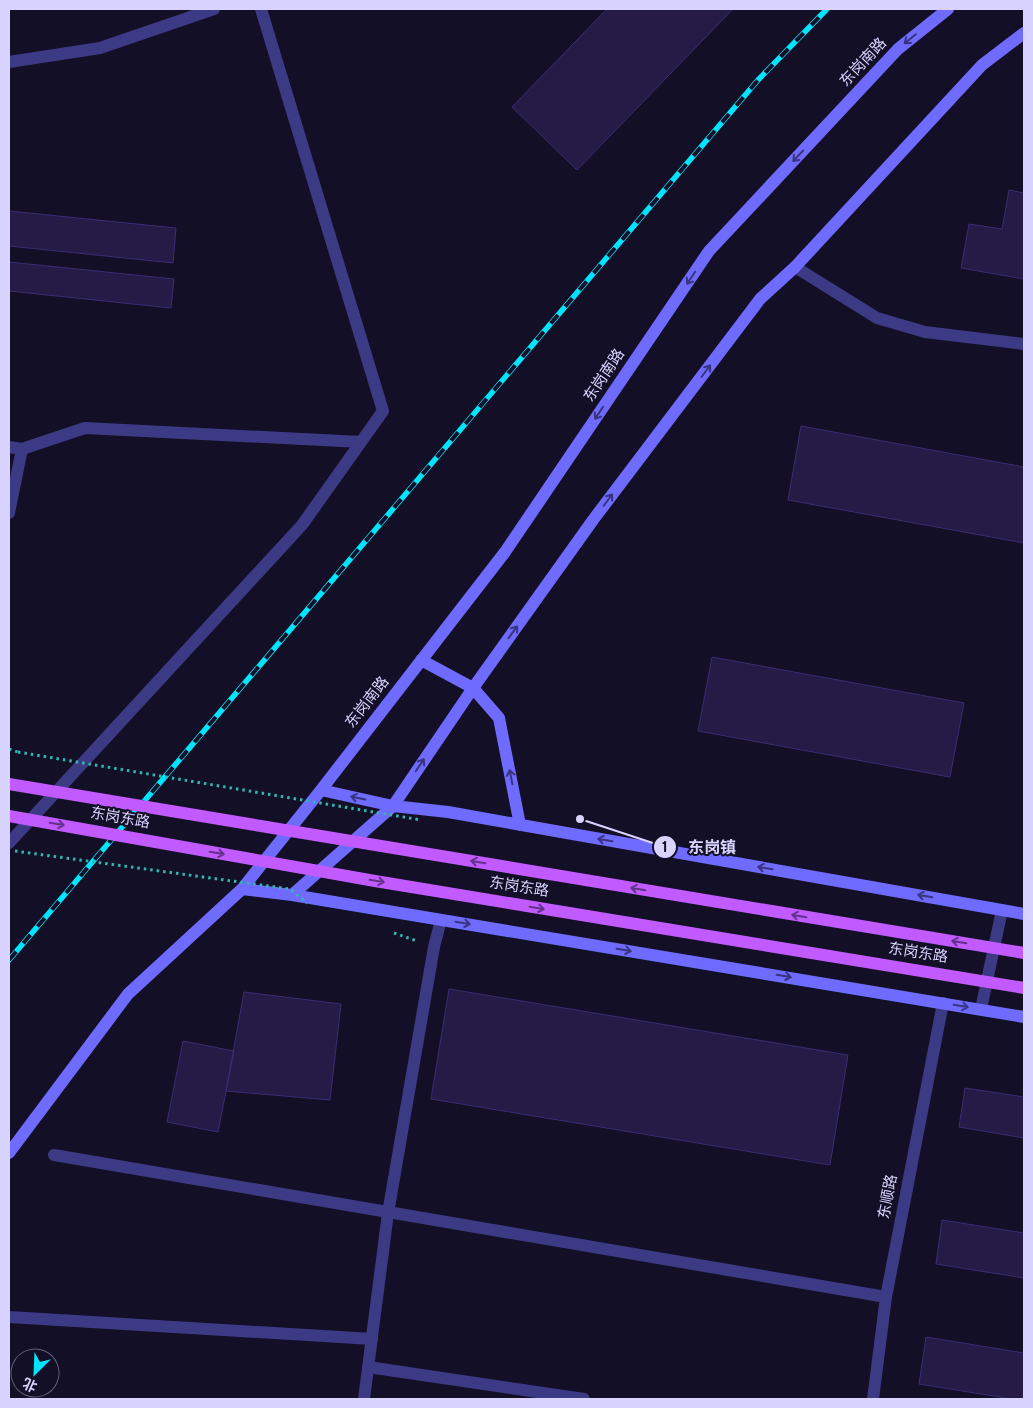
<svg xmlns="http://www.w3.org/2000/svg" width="1033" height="1408" font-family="Overpass,'Noto Sans SC',sans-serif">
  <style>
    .building { fill: #241b47; stroke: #3b2d73 }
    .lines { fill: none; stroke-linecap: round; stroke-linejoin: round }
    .path { stroke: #2fb8b0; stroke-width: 3; stroke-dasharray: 2.5 4; stroke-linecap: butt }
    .lane { stroke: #3d3a85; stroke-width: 12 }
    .street { stroke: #3d3a85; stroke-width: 12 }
    .secondary { stroke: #6f6bff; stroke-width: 12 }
    .rail-casing { stroke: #00e5ff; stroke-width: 5.5 }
    .rail { stroke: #130f26; stroke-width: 4; stroke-dasharray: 11; stroke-linecap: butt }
    .path-bridge { stroke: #2fb8b0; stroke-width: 3; stroke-dasharray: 2.5 4; stroke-linecap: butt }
    .primary-bridge { stroke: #c25bff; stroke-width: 12 }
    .oneway { stroke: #38347d }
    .oneway2 { stroke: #623188 }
    .labels { text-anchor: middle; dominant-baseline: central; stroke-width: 4; stroke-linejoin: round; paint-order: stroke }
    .street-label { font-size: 15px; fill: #d9d4ff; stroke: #130f26 }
    .leader { fill: none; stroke: #d9d4ff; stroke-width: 2 }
    .callout-dot { fill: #d9d4ff; stroke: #130f26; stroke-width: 2 }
    .mark-label { font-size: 15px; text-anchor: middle; font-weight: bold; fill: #111 }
    .callout-label { font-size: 16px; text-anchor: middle; font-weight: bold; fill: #d9d4ff; stroke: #130f26; stroke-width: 4; stroke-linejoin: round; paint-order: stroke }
  </style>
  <rect width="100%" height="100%" fill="#130f26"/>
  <path class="building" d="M607 9H733L577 170 512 107Z
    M1009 190 1024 193V279L961 268 969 224 1002 229Z
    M9 211 176 228 173 263 9 246Z
    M9 262 174 279 171 308 9 291Z
    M801 426 1024 467V543L788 500Z
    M712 657 964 703 950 777 698 731Z
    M449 989 848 1055 830 1165 431 1099Z
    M244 992 341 1004 330 1100 226 1091Z
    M183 1041 234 1051 218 1132 167 1122Z
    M965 1088 1024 1097V1138L959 1127Z
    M942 1220 1024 1233V1278L936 1264Z
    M926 1337 1024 1353V1399H1012L919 1384Z"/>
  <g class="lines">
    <path class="path" d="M9 749 18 752
      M394 933 417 941"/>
    <path class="lane" d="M9 62 100 48 214 9
      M795 267 877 318 925 332 1024 344
      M54 1155 886 1297
      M9 1317 372 1339
      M368 1367 584 1399"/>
    <path class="street" d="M9 447 22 449 85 428 361 442
      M9 513 22 449
      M9 843 302 525 383 411 261 9
      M981 1009 1002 910
      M364 1399 388 1213 434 947 441 920
      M873 1399 886 1297 943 1003"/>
    <path class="secondary" d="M421 660 473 688 499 718 520 825
      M321 790 393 806 448 812 1024 914
      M242 889 292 895 1024 1017
      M292 895 393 806 473 688 593 520 760 299 795 267 982 65 1024 33
      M9 1153 128 994 242 889 321 790 505 552 709 251 898 49 948 9"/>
    <g class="rail-casing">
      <path id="rail" d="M9 960 758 80 827 9"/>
    </g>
    <use href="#rail" class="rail"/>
    <path class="path-bridge" d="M18 752 421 820
      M15 851 290 889 307 903"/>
    <path class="primary-bridge" d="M9 784 1024 953
      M9 816 375 881 1024 988"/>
  </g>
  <defs><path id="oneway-shaft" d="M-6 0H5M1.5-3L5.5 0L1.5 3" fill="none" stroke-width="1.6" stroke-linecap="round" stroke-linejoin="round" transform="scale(1.25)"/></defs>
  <g class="oneway">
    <use href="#oneway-shaft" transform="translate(910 39) rotate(141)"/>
    <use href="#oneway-shaft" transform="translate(798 156) rotate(133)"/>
    <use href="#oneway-shaft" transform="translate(691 278) rotate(124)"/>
    <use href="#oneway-shaft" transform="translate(706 371) rotate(-53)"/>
    <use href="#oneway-shaft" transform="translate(599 413) rotate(124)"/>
    <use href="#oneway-shaft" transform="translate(608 500) rotate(-53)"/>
    <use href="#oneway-shaft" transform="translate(513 632) rotate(-54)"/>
    <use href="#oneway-shaft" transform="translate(420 765) rotate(-56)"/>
    <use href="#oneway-shaft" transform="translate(511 777) rotate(-101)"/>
    <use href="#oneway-shaft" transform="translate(358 798) rotate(-168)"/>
    <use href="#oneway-shaft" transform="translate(605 840) rotate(-170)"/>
    <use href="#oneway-shaft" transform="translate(765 868) rotate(-170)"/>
    <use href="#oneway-shaft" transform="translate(925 896) rotate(-170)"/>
    <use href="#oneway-shaft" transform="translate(463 923) rotate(9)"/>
    <use href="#oneway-shaft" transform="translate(624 950) rotate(9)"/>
    <use href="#oneway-shaft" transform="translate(784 976) rotate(9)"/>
    <use href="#oneway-shaft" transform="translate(961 1006) rotate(10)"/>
  </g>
  <g class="oneway2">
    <use href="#oneway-shaft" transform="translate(57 824) rotate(10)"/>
    <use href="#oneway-shaft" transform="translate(217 853) rotate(10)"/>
    <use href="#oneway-shaft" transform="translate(478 862) rotate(-170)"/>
    <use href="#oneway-shaft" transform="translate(377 881) rotate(10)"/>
    <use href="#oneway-shaft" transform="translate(638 889) rotate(-170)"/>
    <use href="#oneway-shaft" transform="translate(537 908) rotate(9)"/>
    <use href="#oneway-shaft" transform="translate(799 916) rotate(-170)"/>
    <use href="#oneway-shaft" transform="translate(959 942) rotate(-170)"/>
  </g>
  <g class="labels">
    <g class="street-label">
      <text transform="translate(864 63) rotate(-47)">东岗南路</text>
      <text transform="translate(605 376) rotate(-56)">东岗南路</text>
      <text transform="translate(368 703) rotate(-52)">东岗南路</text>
      <text transform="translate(120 819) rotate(10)">东岗东路</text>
      <text transform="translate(519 888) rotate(9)">东岗东路</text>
      <text transform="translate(918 954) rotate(9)">东岗东路</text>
      <text transform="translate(889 1197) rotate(-79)">东顺路</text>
    </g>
  </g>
  <path class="leader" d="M580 819L665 847"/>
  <g class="callout-dot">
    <circle cx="580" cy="819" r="5"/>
    <circle cx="665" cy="847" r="12"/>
  </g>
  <g class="mark-label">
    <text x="665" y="852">1</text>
  </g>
  <g class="callout-label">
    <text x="712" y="853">东岗镇</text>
  </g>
  <rect width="1033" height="1408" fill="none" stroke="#d9d4ff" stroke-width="20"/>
  <g transform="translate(35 1373) rotate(204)"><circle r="24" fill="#130f26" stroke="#625e7d"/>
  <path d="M0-4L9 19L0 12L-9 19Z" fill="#00e5ff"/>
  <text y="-8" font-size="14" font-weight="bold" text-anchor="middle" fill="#d9d4ff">北</text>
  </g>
</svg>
